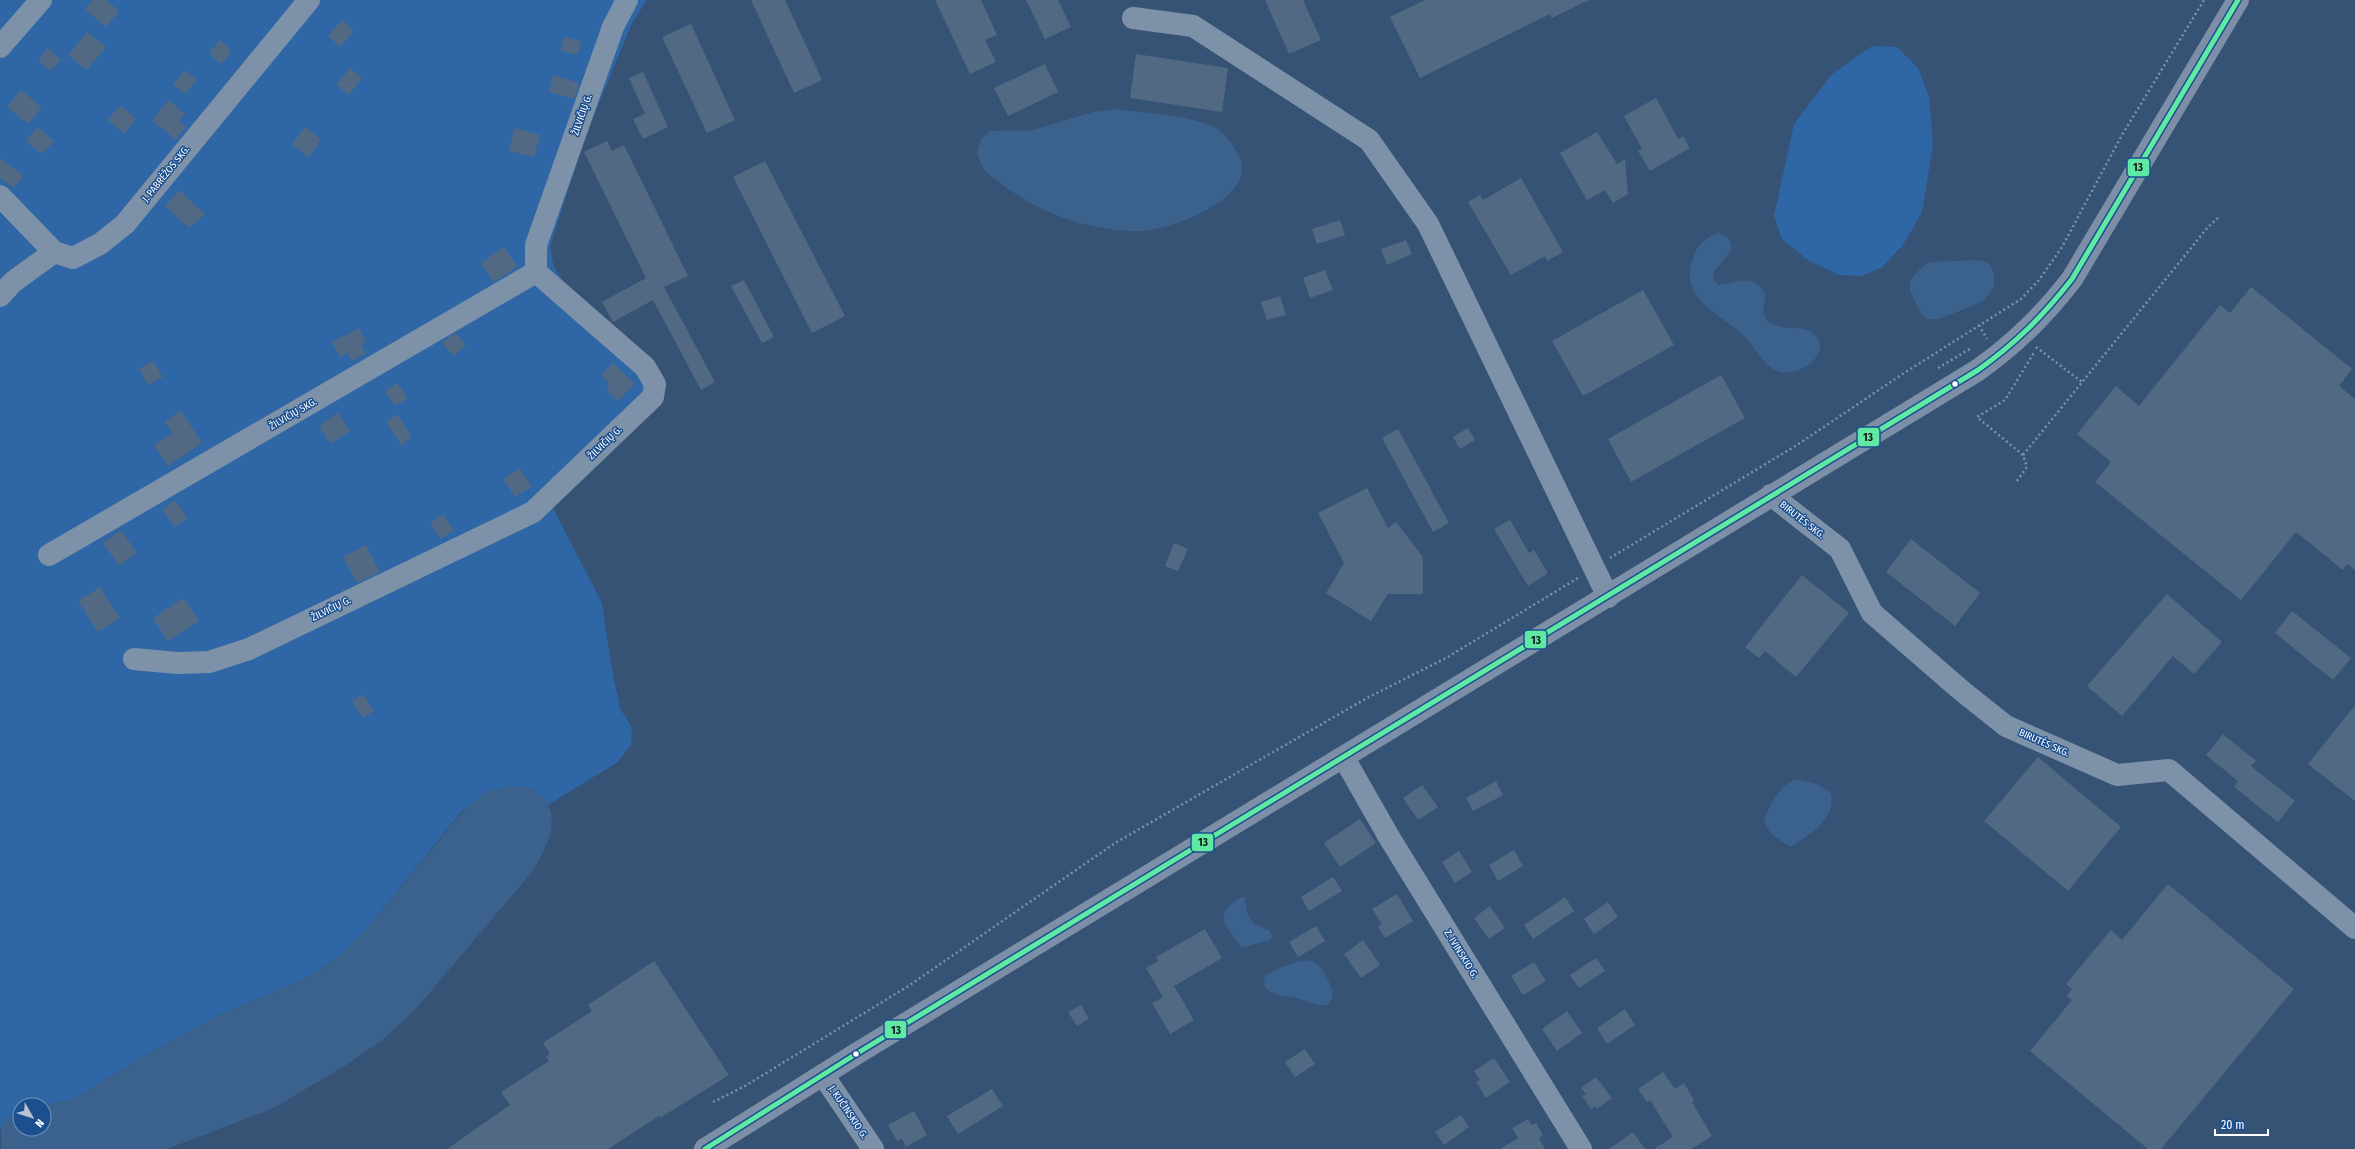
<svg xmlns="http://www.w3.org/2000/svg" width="2355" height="1149" font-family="'Fira Sans Condensed',sans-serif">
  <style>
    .green { fill: #2f66a5 }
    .water { fill: #3b618d }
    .building { fill: #526984 }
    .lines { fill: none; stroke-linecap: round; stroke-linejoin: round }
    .path { stroke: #7d92a8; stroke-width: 2.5; stroke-dasharray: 2 3; stroke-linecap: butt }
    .minor { stroke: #7d92a8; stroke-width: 22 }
    .major { stroke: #7d8ea7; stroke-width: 22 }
    .bus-1-casing { stroke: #1b4f8f; stroke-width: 8 }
    .bus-1 { stroke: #60e9a3; stroke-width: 5 }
    .bus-dot { fill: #fff; stroke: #1b4f8f; stroke-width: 1.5 }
    .labels { text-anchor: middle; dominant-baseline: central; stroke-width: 3; stroke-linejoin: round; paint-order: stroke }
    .street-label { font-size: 10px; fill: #fff; stroke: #1b4f8f }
    .line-badge { stroke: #1b4f8f; stroke-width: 1.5 }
    .pale-badge-label { font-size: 11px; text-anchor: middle; font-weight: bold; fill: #111 }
  </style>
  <rect width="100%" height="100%" fill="#365274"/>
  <path class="green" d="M0 0H647L632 23 584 140 550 247 554 267 562 280 663 393 552 506 602 603 610 659 620 708 632 728 631 745 618 762 548 805 533 789 463 810 363 933 337 958 304 979 217 1016 146 1055 72 1100 43 1105H20V1109L1 1126 0 1129Z
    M1872 46 1897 47 1918 68 1929 97 1933 145 1922 212 1903 245 1881 268 1861 276 1840 275 1809 261 1782 239 1774 216 1794 124 1832 74Z"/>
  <path class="water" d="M1114 109C1146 113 1182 114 1212 126 1225 132 1231 142 1238 154 1263 196 1171 230 1141 231 1091 232 1037 213 998 181 994 178 988 174 984 170 981 165 979 158 977 153L981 139 990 131 1033 130 1093 112Z
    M1718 233C1746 244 1723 259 1713 273L1714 280 1718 285C1740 282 1752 272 1766 295L1763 311 1766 319C1784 335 1802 321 1816 336 1832 353 1799 379 1778 371 1763 366 1754 345 1742 334 1717 312 1678 298 1693 258 1697 245 1706 237 1718 233Z
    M1980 260 1990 264 1994 274V288L1982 302 1939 319H1927L1922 315 1910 291V281L1919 270 1929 262Z
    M1795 779 1818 784 1831 793C1837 819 1809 836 1790 847L1771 834 1764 822C1770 803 1777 789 1795 779Z
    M509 786C516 787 528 786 534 790 567 811 547 847 532 872L414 1011 382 1040 348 1064 272 1109 167 1149H1V1126L20 1109V1129H44L43 1105 72 1100 146 1055 217 1016 304 979 337 958 363 933 464 810 485 792Z
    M1241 897 1245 898 1247 913 1254 924 1270 931 1272 936 1270 940 1245 947 1240 946C1224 922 1212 917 1241 897Z
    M1299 961C1303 961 1308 960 1312 961 1323 965 1333 987 1333 997L1327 1005C1315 1006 1307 1001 1296 998 1285 995 1272 997 1265 987L1264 978C1273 969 1286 966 1299 961Z"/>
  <path class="building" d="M93 0H106L119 11 106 27 85 9Z
    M751 0H785L822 80 794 93Z
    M935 0H981L997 35 985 40 996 62 970 74Z
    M1026 0H1058L1071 27 1045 39Z
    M1265 0H1303L1321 40 1289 54Z
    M1425 0H1589L1552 18 1550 14 1420 78 1390 17Z
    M342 20 354 31 340 47 328 36Z
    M691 24 735 120 707 133 662 37Z
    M87 32 106 47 87 70 68 55Z
    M564 37 581 41 578 55 561 51Z
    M220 40 232 51 221 64 209 53Z
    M48 48 61 60 50 71 38 60Z
    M1136 54 1228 68 1222 112 1130 98Z
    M1045 64 1058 92 1008 116 994 88Z
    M350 68 362 78 349 95 336 85Z
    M185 70 197 80 185 94 173 84Z
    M643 72 668 127 643 139 633 119 645 114 629 78Z
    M553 75 579 83 574 99 549 92Z
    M21 90 42 107 28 124 7 107Z
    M1656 98 1678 139 1683 136 1690 148 1650 171 1638 151 1642 149 1624 116Z
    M169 100 185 114 179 121 186 127 176 140 152 120Z
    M120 105 136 119 124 134 108 120Z
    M37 127 54 141 42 154 26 141Z
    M305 127 321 140 309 157 292 144Z
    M515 128 540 135 534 157 509 151Z
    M1597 132 1617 164 1625 159 1628 194 1613 203 1605 190 1587 200 1560 153Z
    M607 141 612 151 624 145 688 276 664 287 715 382 701 390 653 300 613 322 602 302 646 278 584 152Z
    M0 158 24 176 14 188 0 178Z
    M765 161 845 316 812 333 733 177Z
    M1521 178 1563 252 1547 261 1545 256 1511 275 1468 202 1480 195 1483 200Z
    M179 190 205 214 189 228 165 206Z
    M1340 220 1345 235 1317 244 1312 229Z
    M1406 240 1412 254 1387 265 1381 249Z
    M504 247 517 267 494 282 481 263Z
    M1325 270 1333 290 1310 298 1303 278Z
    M744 280 774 337 762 343 731 286Z
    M2251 287 2352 369 2339 386 2355 399V570L2347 564 2343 570 2296 532 2241 600 2095 482 2111 462 2077 434 2116 386 2139 406 2220 305 2230 313Z
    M1643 290 1674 345 1583 396 1552 341Z
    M1280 296 1286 315 1267 320 1261 302Z
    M359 328 366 343 361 345 366 354 352 361 348 353 340 357 332 342Z
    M456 333 466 346 453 356 442 342Z
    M153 361 163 377 148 385 139 369Z
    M613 363 635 384 618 401 606 389 610 385 601 375Z
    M1721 375 1745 418 1631 482 1608 439Z
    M397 383 408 398 395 406 385 391Z
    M181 411 202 443 168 466 154 445 173 433 165 422Z
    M338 413 350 431 330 444 319 426Z
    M397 414 412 437 401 445 386 422Z
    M1468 428 1475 440 1460 449 1453 437Z
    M1398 429 1449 523 1433 532 1382 438Z
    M519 468 532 486 515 497 503 479Z
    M1367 488 1388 528 1396 522 1423 557V594H1388L1371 621 1326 593 1344 563 1318 513Z
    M175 500 188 518 175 527 162 510Z
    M443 514 454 530 441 539 430 523Z
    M1510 520 1529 553 1534 550 1548 573 1528 586 1494 529Z
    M121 530 137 553 119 566 103 543Z
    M1911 539 1980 593 1955 626 1886 572Z
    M1174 543 1188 549 1178 571 1165 566Z
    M366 545 380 572 357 583 343 557Z
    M1802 575 1849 613 1796 677 1765 651 1759 658 1745 647Z
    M100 587 120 618 98 632 78 601Z
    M2167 594 2222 642 2194 674 2173 656 2122 716 2087 686Z
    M183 598 199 621 168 641 153 618Z
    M2292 611 2351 658 2333 680 2275 633Z
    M363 694 374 711 363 718 352 701Z
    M2355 705V801L2308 764Z
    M2223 734 2256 761 2251 766 2295 801 2278 822 2234 787 2238 781 2206 755Z
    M2038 757 2121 827 2068 891 1984 821Z
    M1496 781 1503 795 1473 811 1466 798Z
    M1422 785 1438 807 1418 820 1403 798Z
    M1360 819 1376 843 1340 867 1324 843Z
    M1514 850 1523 866 1498 881 1489 865Z
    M1459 851 1472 872 1455 883 1442 862Z
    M1333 877 1342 891 1309 911 1301 897Z
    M2168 884 2294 989 2161 1149H2148L2030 1051 2072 1000 2067 996 2072 989 2066 984 2111 930 2122 940Z
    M1397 894 1413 921 1385 938 1378 927 1382 924 1372 909Z
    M1565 897 1574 911 1533 939 1524 925Z
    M1608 902 1618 917 1594 934 1584 919Z
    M1490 906 1505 928 1489 939 1474 918Z
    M1316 926 1325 941 1298 957 1289 942Z
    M1205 929 1222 958 1174 986 1194 1020 1170 1034 1152 1003 1163 997 1146 968 1158 961 1156 957Z
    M1363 940 1380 965 1361 978 1344 954Z
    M1596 958 1605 971 1579 988 1570 975Z
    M654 961 729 1075 660 1118 659 1116 608 1149H447L510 1105 501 1092 549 1061 546 1057 550 1054 543 1043 592 1011 588 1005Z
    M1534 962 1546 981 1523 995 1511 976Z
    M1081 1005 1089 1019 1077 1026 1068 1012Z
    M1625 1009 1635 1025 1607 1044 1597 1028Z
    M1567 1011 1582 1033 1557 1051 1542 1029Z
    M1305 1049 1315 1064 1295 1077 1285 1062Z
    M1494 1058 1510 1082 1486 1098 1476 1082 1480 1080 1474 1071Z
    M1663 1072 1675 1089 1684 1083 1694 1100 1692 1102 1712 1136 1691 1149H1654L1673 1137 1650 1100 1647 1102 1638 1089Z
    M1596 1077 1612 1098 1597 1109 1595 1106 1591 1109 1582 1096 1586 1094 1581 1088Z
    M992 1089 1003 1106 958 1134 947 1116Z
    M914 1111 927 1135 906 1147 902 1139 897 1141 888 1125Z
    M1461 1115 1469 1127 1444 1145 1435 1132Z
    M1528 1119 1532 1125 1536 1123 1543 1135 1539 1138 1545 1149H1500L1518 1138 1512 1128Z
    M1633 1132 1645 1149H1609Z"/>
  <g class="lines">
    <path class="path" d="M1979 325 1987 339
      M2036 347 2082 382
      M1938 368 1970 349
      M2023 455 1977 417 2005 400 2035 351
      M2017 481 2027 467 2023 455 2208 227 2220 216
      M1610 558 1797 445 1901 375 2021 299 2039 280 2062 247 2122 135 2204 0
      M713 1102 745 1086 910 985 1115 843 1367 698 1446 658 1578 578"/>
    <path class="minor" d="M1133 18 1193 26 1369 140 1428 224 1608 597
      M0 47 41 0
      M0 196 54 252 73 258 100 244 125 224 309 0
      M0 296 13 282 54 252
      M1771 495 1840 549 1872 613 1962 691 2006 726 2117 775 2169 770 2355 928
      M49 555 536 272
      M134 659 177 663 209 662 249 649 533 512 653 397 655 384 645 367 536 272V245L613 27 627 0
      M1344 758 1389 837 1581 1149
      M823 1075 873 1149"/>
    <path class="major" d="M705 1149 856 1054 1978 370C2016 343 2043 316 2072 279L2238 0"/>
    <g class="bus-1-casing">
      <path id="bus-1" d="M705 1149 856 1054 1978 370C2016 343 2043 316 2072 279L2238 0"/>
    </g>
    <use href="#bus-1" class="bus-1"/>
  </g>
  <g class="bus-dot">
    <circle cx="1955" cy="384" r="3.5"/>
    <circle cx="856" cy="1054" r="3.5"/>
  </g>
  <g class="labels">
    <g class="street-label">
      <text transform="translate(582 115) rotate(-71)">ŽILVIČIŲ G.</text>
      <text transform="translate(166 174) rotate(-51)">J. PABRĖŽOS SKG.</text>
      <text transform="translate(293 414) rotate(-30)">ŽILVIČIŲ SKG.</text>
      <text transform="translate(605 443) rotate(-44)">ŽILVIČIŲ G.</text>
      <text transform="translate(1802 520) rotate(38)">BIRUTĖS SKG.</text>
      <text transform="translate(331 609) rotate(-26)">ŽILVIČIŲ G.</text>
      <text transform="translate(2044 743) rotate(24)">BIRUTĖS SKG.</text>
      <text transform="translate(1461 954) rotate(58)">Z. IVINSKIO G.</text>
      <text transform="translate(848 1112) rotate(56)">J. KUČINSKIO G.</text>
    </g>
  </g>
  <g class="line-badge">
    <rect x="2127" y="158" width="23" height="19" rx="4" fill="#60e9a3"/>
    <rect x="1857" y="427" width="23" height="20" rx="4" fill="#60e9a3"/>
    <rect x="1524" y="630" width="23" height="19" rx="4" fill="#60e9a3"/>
    <rect x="1191" y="833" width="23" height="19" rx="4" fill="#60e9a3"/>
    <rect x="884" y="1020" width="23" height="19" rx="4" fill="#60e9a3"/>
  </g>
  <g class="pale-badge-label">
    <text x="2138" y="171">13</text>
    <text x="1868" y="441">13</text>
    <text x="1536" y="644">13</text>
    <text x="1203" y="846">13</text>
    <text x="896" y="1034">13</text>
  </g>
  <g transform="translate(32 1117) rotate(129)"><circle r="19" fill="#1b4f8f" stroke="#7695bc"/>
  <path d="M0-3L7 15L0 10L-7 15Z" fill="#b9c2ce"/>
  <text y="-6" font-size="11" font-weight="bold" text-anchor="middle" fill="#ffffff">N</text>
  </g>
  <path d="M2215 1129v6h53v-6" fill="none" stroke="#ffffff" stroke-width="2"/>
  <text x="2221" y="1129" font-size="12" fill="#ffffff" stroke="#1b4f8f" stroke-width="3" paint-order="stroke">20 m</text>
</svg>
